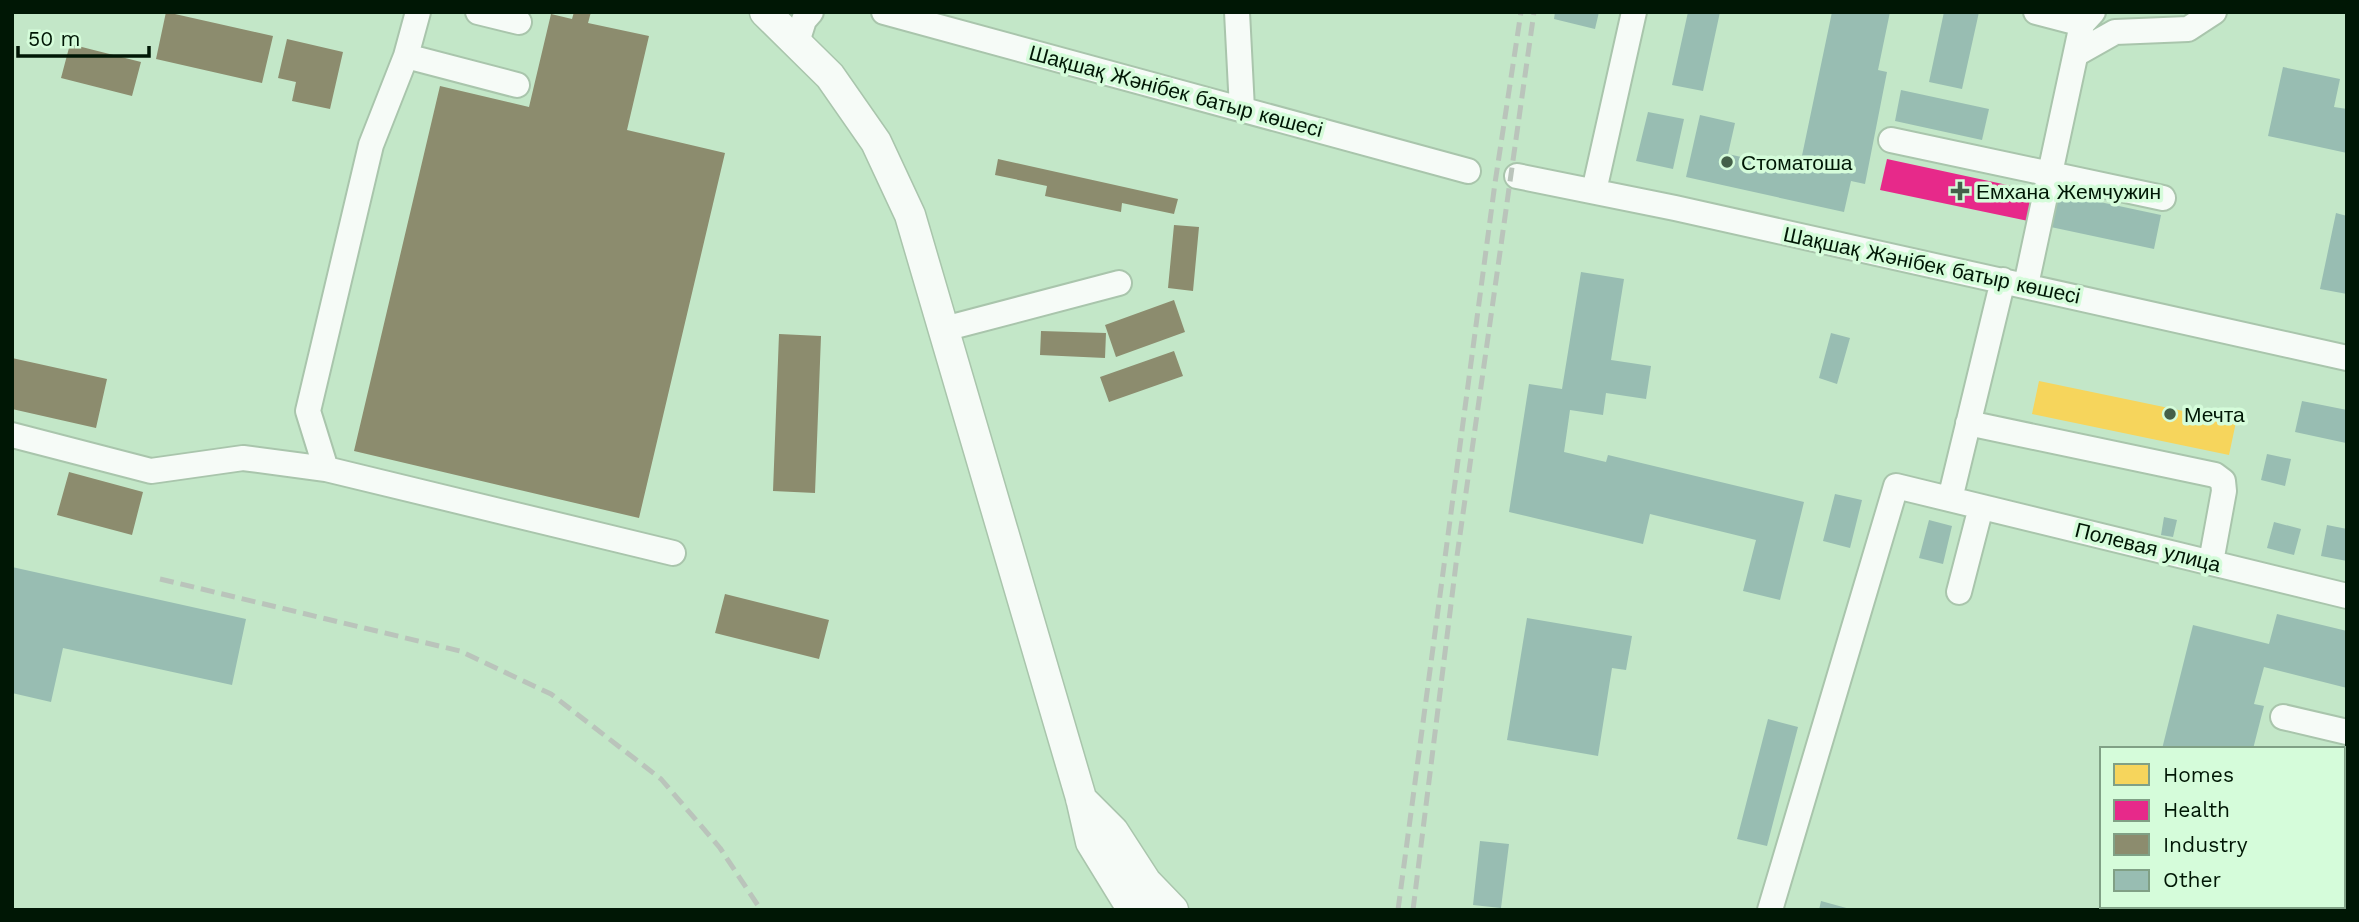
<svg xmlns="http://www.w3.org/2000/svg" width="2359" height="922" font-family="'Work Sans',sans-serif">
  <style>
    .homes { fill: #f6d55c }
    .health { fill: #e7298a }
    .industry { fill: #8c8c6e }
    .building { fill: #98bdb2 }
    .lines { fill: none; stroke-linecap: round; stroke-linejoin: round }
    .minor-casing { stroke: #a9c5ac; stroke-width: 28 }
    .major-casing { stroke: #a9c5ac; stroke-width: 33 }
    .minor { stroke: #f6fbf7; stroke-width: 24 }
    .major { stroke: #f6fbf7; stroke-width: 30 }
    .rail { stroke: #bac4bb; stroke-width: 5; stroke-dasharray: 14 7; stroke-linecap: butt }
    .poi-dot { fill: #446049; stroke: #d5fcda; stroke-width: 2.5 }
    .labels { text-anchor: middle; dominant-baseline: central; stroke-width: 7; stroke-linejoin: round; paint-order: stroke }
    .street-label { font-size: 21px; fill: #001705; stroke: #d5fcda }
    .poi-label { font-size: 21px; fill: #001705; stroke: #d5fcda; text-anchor: start }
  </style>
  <rect width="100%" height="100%" fill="#c3e7c8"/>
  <path class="homes" d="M2039 381 2236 422 2229 455 2032 414Z"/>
  <path class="health" d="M1887 159 2040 192 2033 222 1880 190Z"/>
  <path class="industry" d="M166 12 273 36 262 83 156 59Z
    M574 12H591L588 23 649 36 627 130 725 153 639 518 354 451 440 86 529 107 551 14 572 19Z
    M287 39 343 52 330 109 292 101 296 82 278 78Z
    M70 44 141 62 132 96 61 78Z
    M998 159 1178 199 1174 214 1122 203 1121 212 1045 196 1047 186 995 175Z
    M1174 225 1199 227 1193 291 1168 288Z
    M1174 300 1185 332 1116 357 1105 325Z
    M1041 331 1106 333 1105 358 1040 355Z
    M779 334 821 336 815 493 773 491Z
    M1174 351 1183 376 1109 402 1100 377Z
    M12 358 107 379 96 428 12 409Z
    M69 472 143 492 132 535 57 515Z
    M725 594 829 620 819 659 715 633Z"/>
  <path class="building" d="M1555 12H1599L1595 29 1554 19Z
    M1688 12H1720L1703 91 1672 85Z
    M1832 12H1890L1878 70 1887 72 1865 184 1851 181 1844 212 1686 177 1700 115 1735 123 1728 154 1799 170Z
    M1944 12H1979L1962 89 1929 82Z
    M2283 67 2340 79 2334 107 2347 109V153L2268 136Z
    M1901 90 1989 109 1982 140 1895 121Z
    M1648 112 1684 119 1673 169 1636 161Z
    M2053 192 2161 215 2154 249 2046 226Z
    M2336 213 2347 216V294L2320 289Z
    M1581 272 1624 279 1611 360 1651 366 1646 399 1606 393 1603 415 1570 410 1564 452 1606 462 1608 455 1804 502 1780 600 1743 591 1756 540 1650 514 1643 544 1509 512 1529 384 1562 389Z
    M1831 333 1850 338 1837 384 1819 378Z
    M2302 401 2347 410 2346 443 2295 432Z
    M2267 454 2291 459 2285 486 2261 480Z
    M1835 494 1862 500 1850 548 1823 541Z
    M2164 517 2177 520 2173 537 2161 535Z
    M1929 520 1952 526 1943 564 1919 558Z
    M2274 522 2301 529 2294 555 2267 548Z
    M2327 525 2347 529V561L2321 556Z
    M12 567 246 619 232 685 63 648 51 702 12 693Z
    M2277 614 2347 631V688L2264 667 2254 704 2264 706 2253 749H2162L2193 625 2269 644Z
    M1527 618 1632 636 1626 670 1612 668 1598 756 1507 740Z
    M1768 719 1798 727 1767 846 1737 839Z
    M2343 792 2347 793 2344 849H2343Z
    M1480 841 1509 844 1501 908 1473 905Z
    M1821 901 1850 909V910H1819Z
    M2138 906H2163L2162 910H2137Z
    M2330 906 2329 910 2224 907V906Z"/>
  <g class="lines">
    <g class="minor-casing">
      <path id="minor" d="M478 12 519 22
        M884 12 1468 171
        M1237 12 1242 109
        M2036 12 2082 24
        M797 42 804 20 811 12
        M2076 54 2115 32 2188 29 2214 12
        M406 56 517 85
        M1891 140 2163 198
        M1517 176 1675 208 2347 358
        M1594 191 1634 12
        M2026 285 2082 24 2093 12
        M944 329 1119 283
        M1968 423 2215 475 2223 481 2224 491 2211 562
        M12 435 151 471 243 458 326 469 673 553
        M326 469 308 411 371 145 406 56 418 12
        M1950 499 2003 280
        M1959 592 1981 507
        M2283 717 2347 732
        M1770 910 1896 486 2347 596"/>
    </g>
    <g class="major-casing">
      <path id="major" d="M765 12 830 76 876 142 910 215 1081 798 1091 842 1126 899 1137 910
        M1081 799 1113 831 1146 882 1173 910"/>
    </g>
    <use href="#minor" class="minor"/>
    <use href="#major" class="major"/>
    <path class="rail" d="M160 579 460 651 551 694 661 779 720 848 761 910
      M1398 910 1495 183 1521 12
      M1413 910 1457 556 1534 12"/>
  </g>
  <g class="poi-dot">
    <circle cx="1727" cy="162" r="7"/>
    <path d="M1956.5 180.5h7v7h7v7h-7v7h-7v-7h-7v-7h7z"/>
    <circle cx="2170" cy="414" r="7"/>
  </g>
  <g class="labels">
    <g class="street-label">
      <text transform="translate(1176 91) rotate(15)">Шақшақ Жәнібек батыр көшесі</text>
      <text transform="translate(1932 265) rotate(12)">Шақшақ Жәнібек батыр көшесі</text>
      <text transform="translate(2148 547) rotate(14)">Полевая улица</text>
    </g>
    <g class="poi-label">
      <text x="1741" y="162">Стоматоша</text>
      <text x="1976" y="191">Емхана Жемчужин</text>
      <text x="2184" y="414">Мечта</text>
    </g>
  </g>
  <rect width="2359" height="922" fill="none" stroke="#001705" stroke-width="28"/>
  <rect x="2100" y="747" width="245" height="161" fill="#d5fcda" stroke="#80a085" stroke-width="2"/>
  <rect x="2114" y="764" width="35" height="21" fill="#f6d55c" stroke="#80a085" stroke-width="2"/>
  <text x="2163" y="782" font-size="21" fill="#001705">Homes</text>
  <rect x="2114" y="800" width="35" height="21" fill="#e7298a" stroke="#80a085" stroke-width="2"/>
  <text x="2163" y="817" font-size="21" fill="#001705">Health</text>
  <rect x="2114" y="834" width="35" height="21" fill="#8c8c6e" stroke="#80a085" stroke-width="2"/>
  <text x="2163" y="852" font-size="21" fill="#001705">Industry</text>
  <rect x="2114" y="870" width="35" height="21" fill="#98bdb2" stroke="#80a085" stroke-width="2"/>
  <text x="2163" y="887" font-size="21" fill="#001705">Other</text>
  <path d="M18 46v10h131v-10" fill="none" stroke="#001705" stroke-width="3.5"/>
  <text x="28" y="46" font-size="21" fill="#001705" stroke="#d5fcda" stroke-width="5" paint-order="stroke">50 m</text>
</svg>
